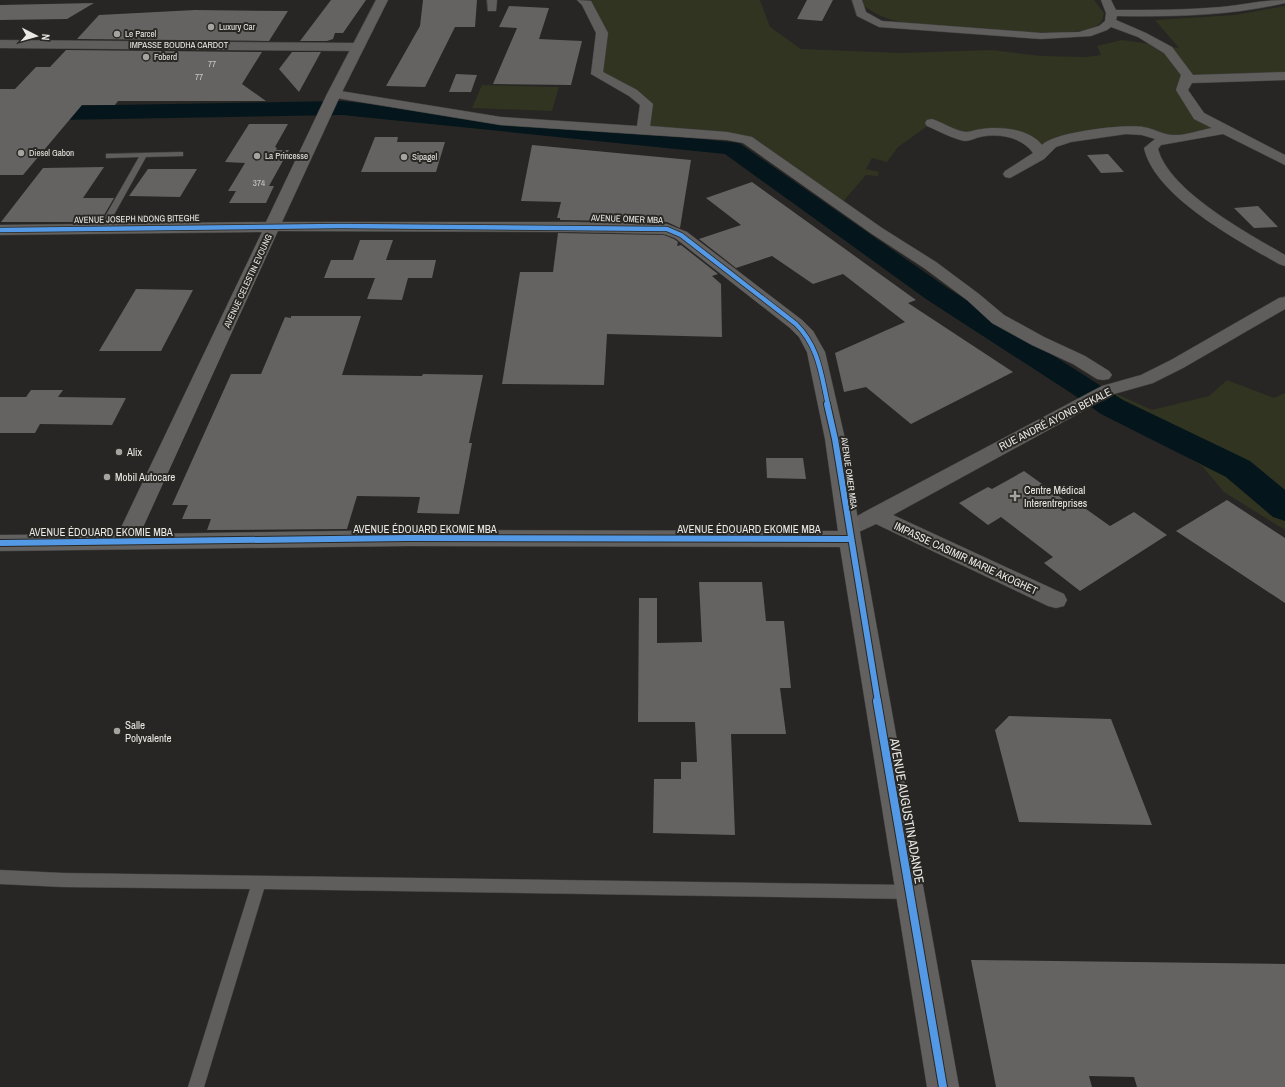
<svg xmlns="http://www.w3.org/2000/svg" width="1285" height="1087" font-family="'Archivo Narrow',sans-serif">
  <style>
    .green { fill: #313421 }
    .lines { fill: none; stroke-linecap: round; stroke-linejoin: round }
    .river { fill: #04161b; fill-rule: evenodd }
    .building { fill: #646361 }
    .lane-casing { stroke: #414140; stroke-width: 1 }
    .street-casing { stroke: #414140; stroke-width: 1 }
    .secondary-casing { stroke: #414140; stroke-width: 1 }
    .lane { fill: #5f5e5d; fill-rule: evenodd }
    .street { fill: #5f5e5d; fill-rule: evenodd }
    .secondary { fill: #626160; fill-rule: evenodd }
    .cycleway-far2-casing { stroke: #282723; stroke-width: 6 }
    .cycleway-far1-casing { stroke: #282723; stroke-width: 8 }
    .cycleway-casing { stroke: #282723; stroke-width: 10 }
    .cycleway-far2 { stroke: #5399e6; stroke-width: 4.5 }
    .cycleway-far1 { stroke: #5399e6; stroke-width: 6 }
    .cycleway { stroke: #5399e6; stroke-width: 8 }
    .poi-dot { fill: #a5a4a1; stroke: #282723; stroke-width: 1.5 }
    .labels { text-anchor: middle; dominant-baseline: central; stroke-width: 4; stroke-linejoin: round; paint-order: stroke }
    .far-poi-label { font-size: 9px; fill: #e9e8e5; stroke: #282723; text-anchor: start }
    .far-street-label { font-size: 9px; fill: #e9e8e5; stroke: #282723 }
    .number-label { font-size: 9px; fill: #c8c7c4 }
    .street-label { font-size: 11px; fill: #e9e8e5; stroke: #282723 }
    .poi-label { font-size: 11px; fill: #e9e8e5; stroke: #282723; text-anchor: start }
    .near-street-label { font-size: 13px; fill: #e9e8e5; stroke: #282723 }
  </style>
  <rect width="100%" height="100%" fill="#272624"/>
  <path class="green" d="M582 0H760L770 27 801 49 901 53 992 50 1041 56 1087 57 1101 55 1097 46 1122 40 1179 48 1155 20 1235 15 1285 6V76L1187 79 1182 90 1198 116 1224 130 1171 139 1143 131 1069 138 1040 153 1011 134 967 137 932 123 898 147 887 162 872 158 866 169 879 172 878 176 866 175 840 205 747 140 643 130 647 104 597 74 602 33 587 3Z
    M863 0H1094L1104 13C1103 18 1102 22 1097 26 1075 40 943 26 910 24 893 21 879 17 864 6Z
    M482 85 559 87 552 111 472 108Z
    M1227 380 1274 398 1285 393V530L1224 492 1202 466 1097 406 1117 394 1152 410 1209 396Z"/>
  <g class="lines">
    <path class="river" d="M342 101 739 143 946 287 1123 400 1250 461 1285 490V521L1273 517 1226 477 1101 414 1071 393 926 299 725 154 342 115 0 121V107Z"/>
  </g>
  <path class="building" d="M331 0H366L343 33H335L333 39 327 41H300Z
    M423 0H477L475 27H455L425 87 386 86 420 26Z
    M807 0H833L822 21 797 19Z
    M94 3 67 19 0 20V5Z
    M509 6 549 8 539 39 582 41 571 85 493 84 517 28 499 27Z
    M195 10 288 11 269 41 77 39 99 15Z
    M66 50 262 52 242 84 266 101H118L115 105H82L23 175H0V89H15L36 67H50Z
    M292 52H321L299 92 279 69Z
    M456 74 477 75 471 92H449Z
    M249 124H288L275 147 277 148 276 150H289L269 186H274L266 203H229L236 191H228L245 163 225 162Z
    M375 137H398L397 142H445L436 172H361Z
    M532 145 691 160 680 228 667 222 560 220V218H557L561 202 521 201Z
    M1108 154 1124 172 1101 173 1087 155Z
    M104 167 83 198H114L100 222H1L43 168Z
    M148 169H197L180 197 129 196Z
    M752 182 916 300 908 303 1013 372 911 424 866 387 844 392 835 353 905 322 843 274 813 284 772 256 736 268 699 239 741 225 706 198Z
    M1258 206 1278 227 1254 228 1234 208Z
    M558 233 664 235 674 239 678 242 677 246 681 245 718 274 712 276 721 284 722 337 607 334 604 385 502 384 520 272H553Z
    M360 240H393L386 260H436L432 278H408L402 300 367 299 375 278H324L331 260H353Z
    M136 289 193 290 161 351H99Z
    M291 316H361L342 375 422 376 423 374 483 375 469 443H472L459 514 417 513 420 497 357 496 347 529 207 530 211 519H182L188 505H172L231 374H261L285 317 291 318Z
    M31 390H63L58 397 126 398 112 425 40 424 35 433H0V397H26Z
    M766 458H803L806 479 767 478Z
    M1024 471 1074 507 1079 504 1110 526 1134 512 1167 535 1080 591 1044 563 1053 557 1001 517 988 525 959 503 988 487 992 489Z
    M1227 500 1285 538V603L1176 531Z
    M699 582H762L766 621H784L791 688H780L786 734H731L735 835 653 833 654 779H681V762H697L695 722H638L639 598H657V643L702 642Z
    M1009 716 1111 719 1152 825 1019 822 995 730Z
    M971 960 1285 964V1087H1137L1134 1077 1089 1076 1092 1087H996Z"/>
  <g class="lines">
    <g class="lane-casing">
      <path id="lane" d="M180 152H183V156L146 157 106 229 99 231 98 229 139 157 109 158H106V154Z
        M0 870 63 873 909 885 914 887 916 892 914 897 909 899 264 889 204 1087H188L250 889 63 887 0 884Z"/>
    </g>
    <g class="street-casing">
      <path id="street" d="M487 0H497L496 11H488Z
        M577 0 591 1 608 33 603 72 637 90 653 104 650 126 727 132 752 137 882 228 936 262 979 294 1004 315 1044 337 1085 356 1109 371 1112 375 1109 379 1103 380 1097 379 1073 364 1032 345 992 323 967 300 924 268 872 234 743 143 727 140 501 125 330 97 328 94 334 90 501 117 637 126 640 105 629 96 591 74 596 33 582 5Z
        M852 0H862L866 12 882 21 1041 33 1079 32 1099 26 1105 21 1106 13 1101 0H1111L1116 10C1151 10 1186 10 1221 7 1242 5 1263 0 1285 0V3C1230 16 1173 17 1117 16L1116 20 1146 33 1172 47 1193 75 1285 72V80L1192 83 1188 90 1204 113 1285 155V165L1223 134 1161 145 1158 149C1169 191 1249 234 1285 255V266L1279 264C1239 241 1155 197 1144 148L1155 139 1142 135 1126 134 1071 142 1056 147 1044 159 1010 178 1005 177 1003 174 1005 171 1033 153C1022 137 999 133 980 137 975 138 970 141 965 141 953 139 939 131 927 126L925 123 927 120 932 119C942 122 957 132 967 132 971 132 977 129 982 129 1000 126 1030 129 1042 145 1055 132 1124 124 1143 127 1153 128 1163 135 1173 135 1185 136 1200 130 1212 128L1194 119 1176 90 1181 75 1164 53 1138 37 1111 27 1107 30 1091 36 1041 39 879 27 857 16Z
        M0 40 358 43 364 47 358 51 0 48Z
        M1285 297V309L1183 368 1153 383 1114 394 893 515 1064 594 1067 600 1064 606 1056 608 1048 606 876 524 848 537 841 535 838 530 841 525 868 510 1102 386 1141 375 1171 360 1279 298Z"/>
    </g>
    <g class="secondary-casing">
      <path id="secondary" d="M376 0H388L341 94 282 222H573L667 224 687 232 802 320 813 331 825 352 845 439 861 539 959 1087H927L840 547 408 546 0 551V535L118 534 262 232 0 235V225L266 222 327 94ZM278 231 573 232 664 234 675 238 790 328 799 337 807 352 825 439 838 531 408 530 140 534Z"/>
    </g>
    <use href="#lane" class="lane"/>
    <use href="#street" class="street"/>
    <use href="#secondary" class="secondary"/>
    <g class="cycleway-far2-casing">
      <path id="cycleway-far2" d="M0 230 341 226 667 229 681 235 796 324C819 347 821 374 828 405"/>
    </g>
    <g class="cycleway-far1-casing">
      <path id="cycleway-far1" d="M827 404 835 439 878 702
        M0 543 408 538 850 539"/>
    </g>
    <g class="cycleway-casing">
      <path id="cycleway" d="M877 701 943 1087"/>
    </g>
    <use href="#cycleway-far2" class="cycleway-far2"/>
    <use href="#cycleway-far1" class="cycleway-far1"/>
    <use href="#cycleway" class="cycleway"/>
  </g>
  <g class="poi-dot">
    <circle cx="211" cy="27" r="4"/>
    <circle cx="117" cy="34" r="4"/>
    <circle cx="146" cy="57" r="4"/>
    <circle cx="21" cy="153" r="4"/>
    <circle cx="257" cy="156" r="4"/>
    <circle cx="404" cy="157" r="4"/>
    <circle cx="119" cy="452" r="4"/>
    <circle cx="107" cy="477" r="4"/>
    <path d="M1013 490h4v4h4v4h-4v4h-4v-4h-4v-4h4z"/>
    <circle cx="117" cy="731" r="4"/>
  </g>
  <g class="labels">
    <g class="far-poi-label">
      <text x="219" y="27">Luxury Car</text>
      <text x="125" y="34">Le Parcel</text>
      <text x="154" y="57">Foberd</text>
      <text x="29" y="153">Diesel Gabon</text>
      <text x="265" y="156">La Princesse</text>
      <text x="412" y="157">Sipagel</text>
    </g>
    <g class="far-street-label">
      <text x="179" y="45">IMPASSE BOUDHA CARDOT</text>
      <text transform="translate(137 219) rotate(-1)">AVENUE JOSEPH NDONG BITEGHE</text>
      <text transform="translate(627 219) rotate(2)">AVENUE OMER MBA</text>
      <text transform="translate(248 281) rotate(-65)">AVENUE CELESTIN EVOUNG</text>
      <text transform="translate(849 473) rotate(82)">AVENUE OMER MBA</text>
    </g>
    <g class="number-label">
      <text x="212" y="64">77</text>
      <text x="199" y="77">77</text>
      <text x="259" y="183">374</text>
    </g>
    <g class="street-label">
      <text transform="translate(1055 419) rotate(-27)">RUE ANDRÉ AYONG BEKALE</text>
      <text x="425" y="529">AVENUE ÉDOUARD EKOMIE MBA</text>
      <text x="749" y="529">AVENUE ÉDOUARD EKOMIE MBA</text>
      <text x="101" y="532">AVENUE ÉDOUARD EKOMIE MBA</text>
      <text transform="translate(966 558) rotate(25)">IMPASSE CASIMIR MARIE AKOGHET</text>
    </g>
    <g class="poi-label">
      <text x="127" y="452">Alix</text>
      <text x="115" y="477">Mobil Autocare</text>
      <text x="1024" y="490">Centre Médical<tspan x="1024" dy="13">Interentreprises</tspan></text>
      <text x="125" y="725">Salle<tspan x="125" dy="13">Polyvalente</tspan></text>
    </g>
    <g class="near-street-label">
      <text transform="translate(907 811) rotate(80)">AVENUE AUGUSTIN ADANDE</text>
    </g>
  </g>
  <g transform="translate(36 36) rotate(96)" stroke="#282723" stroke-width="3" paint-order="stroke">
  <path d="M0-3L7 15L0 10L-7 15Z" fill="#e9e8e5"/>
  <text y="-6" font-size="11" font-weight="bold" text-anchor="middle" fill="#e9e8e5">N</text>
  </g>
</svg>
